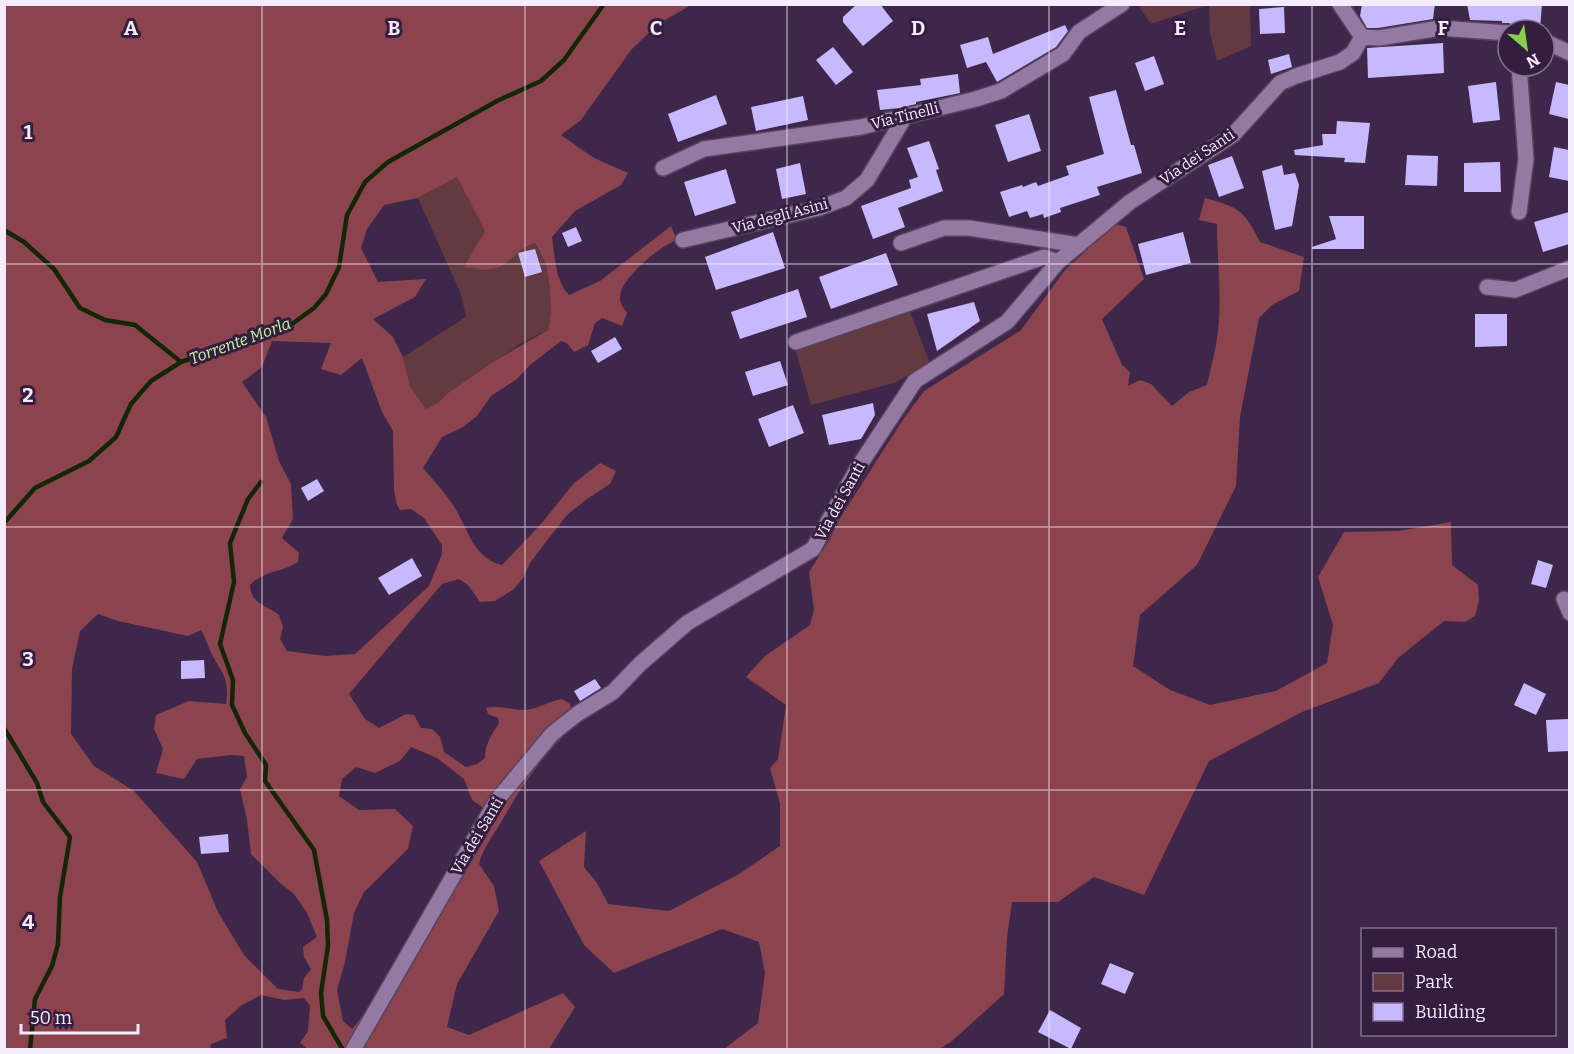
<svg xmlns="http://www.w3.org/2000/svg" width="1574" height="1054" font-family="Bitter,serif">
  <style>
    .green { fill: #633a3f }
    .forest { fill: #8b444d; fill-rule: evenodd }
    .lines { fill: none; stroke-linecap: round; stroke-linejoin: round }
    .stream { stroke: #152606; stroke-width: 4.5 }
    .building { fill: #c7b9fe }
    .street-casing { stroke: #574360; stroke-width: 18 }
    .street { stroke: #947aa2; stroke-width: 15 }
    .grid { fill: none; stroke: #f6ebfd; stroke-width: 1.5; stroke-opacity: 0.55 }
    .labels { text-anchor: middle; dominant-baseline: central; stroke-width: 6; stroke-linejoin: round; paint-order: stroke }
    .street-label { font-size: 15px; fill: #f6ebfd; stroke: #341d3f }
    .water-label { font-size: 16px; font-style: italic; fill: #c2f69e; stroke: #341d3f }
    .grid-label { font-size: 20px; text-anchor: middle; font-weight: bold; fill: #f6ebfd; stroke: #341d3f; stroke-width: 6; stroke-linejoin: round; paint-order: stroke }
  </style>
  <rect width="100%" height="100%" fill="#3e274a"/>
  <path class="green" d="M1138 5H1208L1151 24Z
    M1209 5H1250L1251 46 1217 61 1210 33Z
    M457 176 485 231 501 267 523 247 535 243C539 250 544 258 546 266 550 282 553 314 548 330L523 342 496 360 448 393 438 403 426 409 410 386 403 357 466 317 461 294 418 198Z
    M910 312 930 363 894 383 811 405 796 351Z"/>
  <path class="forest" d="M5 5H691L658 24 631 50 581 120 561 135 594 158 628 173 621 185 575 211 552 237C555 256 555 281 569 295L600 281 671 226 677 240C661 245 627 274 621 291 618 300 622 306 627 313L622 326 602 318 595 323 588 345 574 352 567 343 561 341 530 365 517 379 491 396 477 416 463 427 442 437 423 468C433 480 445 492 453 505 468 527 472 558 502 565L541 524 574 483 600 463 616 471 610 484 587 499 567 515 542 547 530 563 523 578 514 589 495 601 480 602 468 585 459 579 442 584 349 694 365 719 379 728 406 714 414 715 421 728 432 729 440 737 444 752 466 767 477 764 485 758C485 745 491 734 499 724L498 718 488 714 486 708C500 705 511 710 525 710 538 709 549 701 562 699L570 704 574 726C545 752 522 785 503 819 494 835 483 847 479 864L494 886 499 911 457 984 447 1027 469 1035 563 993 575 1007 549 1049H308L300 1043 308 1031 310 1006 304 998 284 1000 261 995 242 1005 225 1020 227 1038 211 1044 210 1049 5 1050ZM457 177 485 231 464 267C475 269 493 272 503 265 516 256 519 248 535 243 539 250 544 258 546 266 550 282 553 314 548 330L496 360 448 393 438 403 426 409 410 386 403 357 393 337 373 319 415 297 426 279 378 282 361 248 367 229 384 205 418 198ZM272 341 331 343 321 369 341 375 362 358 382 412 393 431 394 491 397 505 400 510 411 509 424 518 442 545V554L429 586 355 654 325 656 287 651 280 639 283 627 279 615C267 605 251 605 250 585 263 571 282 572 298 562L299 553 282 538 293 519 291 484 279 461 266 417 242 382 262 367ZM98 614 118 621 188 636 201 630C205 637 207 642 209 648 220 673 230 674 226 704L189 701 156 715 154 729 163 749 156 773 184 779 197 759 231 755 244 756 247 777 240 789 247 820 251 854 280 883 294 894 307 913 317 937 303 947 304 957 311 969 304 978 302 989 299 992 278 989 244 955 218 912 197 862 134 791 94 766 71 734 72 669 80 631ZM411 747 437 758 464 779 472 800 494 815 371 1006 352 1029 343 1021 337 990 345 962 354 913 364 892 408 849 413 826 395 809 359 810 339 796 342 779 356 767 375 773 400 761Z
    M1205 198C1239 207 1244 210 1260 242L1304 257 1299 291 1272 305 1259 318 1240 417 1236 486 1197 565 1140 615 1133 666 1170 690 1210 705 1276 691 1327 663 1333 625 1318 577 1344 532 1398 531 1451 522 1452 565 1478 585 1479 601 1475 616 1465 622 1444 621 1398 658 1379 683 1302 712 1209 761 1144 895 1094 877 1058 902H1012L1007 938 1004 994 951 1042 939 1049H724L758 1023 765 973 759 942 722 929 614 973 584 945 539 861 586 831 584 867 597 883 608 904 669 911 739 874 780 846V804L770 768 778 759 786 705 746 677 765 656 810 625 814 610 809 572 828 542 842 515 902 421 924 391 1021 330 1065 270 1115 224 1126 227 1144 279 1102 319 1122 365 1130 372 1128 386 1140 380 1151 384 1172 406 1189 392 1207 385C1211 367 1216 349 1218 331 1222 295 1217 260 1217 224L1199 220Z"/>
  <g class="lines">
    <path class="stream" d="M4 230 24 242 54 269 80 308 105 320 135 325 181 362
      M261 482 248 499 230 543 234 582 220 644 233 680 232 705 245 733 266 765 265 781 314 850 327 920 328 946 321 993 323 1016 343 1050
      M4 523 35 488 89 461 116 437 131 404 151 381 181 362 292 324 314 308 326 294 339 267 347 215 365 182 388 162 497 101 541 81 564 60 604 4
      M4 728 37 783 43 802 70 837 60 897 58 944 52 966 35 999 30 1050"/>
  </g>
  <path class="building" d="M857 4H880L893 21 863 46 843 22V17Z
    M1362 4H1435L1433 19 1378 28H1367L1360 16Z
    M1467 4H1542L1540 29 1515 27 1509 23H1502V21L1470 20Z
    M1284 7 1285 33 1260 34 1259 9Z
    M1065 25 1068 31 1056 47 997 82 986 62 967 68 960 45 988 37 993 54Z
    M1443 43 1444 73 1368 78 1367 48Z
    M833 47 853 72 836 85 816 60Z
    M1289 54 1292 67 1271 74 1268 60Z
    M1154 56 1164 84 1145 91 1135 63Z
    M958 74 960 93 916 102V104L900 108 880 110 877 90 921 85 920 79Z
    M1496 82 1500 120 1473 123 1468 86Z
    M1556 82 1569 85V119L1549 114Z
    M1116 90 1131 145H1134L1142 173 1097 187 1100 195 1060 208 1061 212 1044 218 1043 214 1030 218 1027 211 1009 217 1000 192 1022 185 1023 187 1036 182 1038 186 1069 175 1066 166 1104 154 1089 97Z
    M716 95 727 124 678 142 668 114Z
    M803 96 808 120 756 131 751 107Z
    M1029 114 1041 151 1008 162 995 125Z
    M1337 121 1370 123 1365 163 1344 162 1345 158 1295 155 1294 150 1323 145 1322 134H1336Z
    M929 141 939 169 936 170 943 191 898 208 905 227 873 239 861 206 911 188 909 180 918 177 907 148Z
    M1554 147 1569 150V181L1549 177Z
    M1407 155 1438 156 1437 186 1405 185Z
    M1232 156 1244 188 1219 197 1208 165Z
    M1500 162 1501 192H1464V163Z
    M800 163 806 194 782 199 776 169Z
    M1282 165 1284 175 1295 173 1299 185 1292 226 1275 230 1262 171Z
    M726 169 736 203 695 216 684 182Z
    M1569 212V244L1543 252 1534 222Z
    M1329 216H1364V249H1312V247L1336 239Z
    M576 227 582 241 568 247 562 233Z
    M773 232 785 268 716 290 705 257Z
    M1183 232 1191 263 1146 275 1138 244Z
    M535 249 542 272 525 277 518 253Z
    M886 253 898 285 831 309 819 277Z
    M798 289 807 317 740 339 731 312Z
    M974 302 980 321 937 351 927 314Z
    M1475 314H1507V346L1475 347Z
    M615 337 622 349 598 363 591 351Z
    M780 361 788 385 753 396 745 372Z
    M873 403 875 415 861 439 829 445 822 415Z
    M793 405 804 433 769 447 758 419Z
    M317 479 324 491 308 501 301 488Z
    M412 558 422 576 389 595 378 578Z
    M1538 560 1553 565 1546 588 1531 584Z
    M204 660 205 678 181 679V661Z
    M595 679 601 688 580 701 574 691Z
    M1524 683 1546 694 1536 715 1514 705Z
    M1569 719V751L1548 752 1546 720Z
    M228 834 229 852 201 854 199 837Z
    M1110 963 1134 973 1125 994 1101 984Z
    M1050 1010 1081 1028 1071 1049 1038 1032Z"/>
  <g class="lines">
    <g class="street-casing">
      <path id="street" d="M1340 4 1362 37 1379 38 1440 28 1508 33
        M1544 41 1570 53
        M663 168 704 149 861 127 976 99 1001 91 1063 54 1079 32 1122 4
        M1519 212 1526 159 1519 66
        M683 240 819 208 846 198 867 180 906 115
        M901 243 944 228H969L1079 245
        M1487 287 1515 290 1570 268
        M796 342 1044 257 1058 262
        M1564 599 1570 613
        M353 1050 497 800 552 734 577 714 613 692 640 664 687 623 813 549 857 469 915 381 1007 322 1058 262 1130 202 1233 135 1280 83 1296 76 1340 62 1353 53 1362 37"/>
    </g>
    <use href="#street" class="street"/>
  </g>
  <path class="grid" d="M262 4V1050M525 4V1050M787 4V1050M1049 4V1050M1312 4V1050M4 264H1570M4 527H1570M4 790H1570"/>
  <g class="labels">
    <g class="street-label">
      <text transform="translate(905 116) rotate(-14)">Via Tinelli</text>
      <text transform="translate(1197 157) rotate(-34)">Via dei Santi</text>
      <text transform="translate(780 216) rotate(-15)">Via degli Asini</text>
      <text transform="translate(840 501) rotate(-61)">Via dei Santi</text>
      <text transform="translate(477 836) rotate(-59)">Via dei Santi</text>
    </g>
    <g class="water-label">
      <text transform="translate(240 341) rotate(-20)">Torrente Morla</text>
    </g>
  </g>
  <g class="grid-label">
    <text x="131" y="35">A</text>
    <text x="394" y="35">B</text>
    <text x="656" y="35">C</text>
    <text x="918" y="35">D</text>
    <text x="1180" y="35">E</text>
    <text x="1443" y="35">F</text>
    <text x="28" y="139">1</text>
    <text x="28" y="402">2</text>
    <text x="28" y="666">3</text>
    <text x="28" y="929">4</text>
  </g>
  <rect width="1574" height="1054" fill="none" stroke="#f6ebfd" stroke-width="12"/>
  <rect x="1361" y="928" width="195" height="108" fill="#341d3f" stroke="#826f8b" stroke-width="1.5"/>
  <rect x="1373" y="948" width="30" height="9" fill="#947aa2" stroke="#826f8b" stroke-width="1.5"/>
  <text x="1415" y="958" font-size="18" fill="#f6ebfd">Road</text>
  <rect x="1373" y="973" width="30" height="18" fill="#633a3f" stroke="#826f8b" stroke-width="1.5"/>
  <text x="1415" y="988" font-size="18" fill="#f6ebfd">Park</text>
  <rect x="1373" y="1003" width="30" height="18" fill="#c7b9fe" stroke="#826f8b" stroke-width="1.5"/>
  <text x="1415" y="1018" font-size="18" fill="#f6ebfd">Building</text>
  <g transform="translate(1526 48) rotate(151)"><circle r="28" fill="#341d3f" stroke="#826f8b" stroke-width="1.5"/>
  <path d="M0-4.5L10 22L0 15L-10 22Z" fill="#86cf4b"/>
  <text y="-9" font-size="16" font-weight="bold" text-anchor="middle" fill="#f6ebfd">N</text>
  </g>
  <path d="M21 1024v9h117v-9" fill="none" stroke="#f6ebfd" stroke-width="3"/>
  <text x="30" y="1024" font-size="18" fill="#f6ebfd" stroke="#341d3f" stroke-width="4.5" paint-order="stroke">50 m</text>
</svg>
